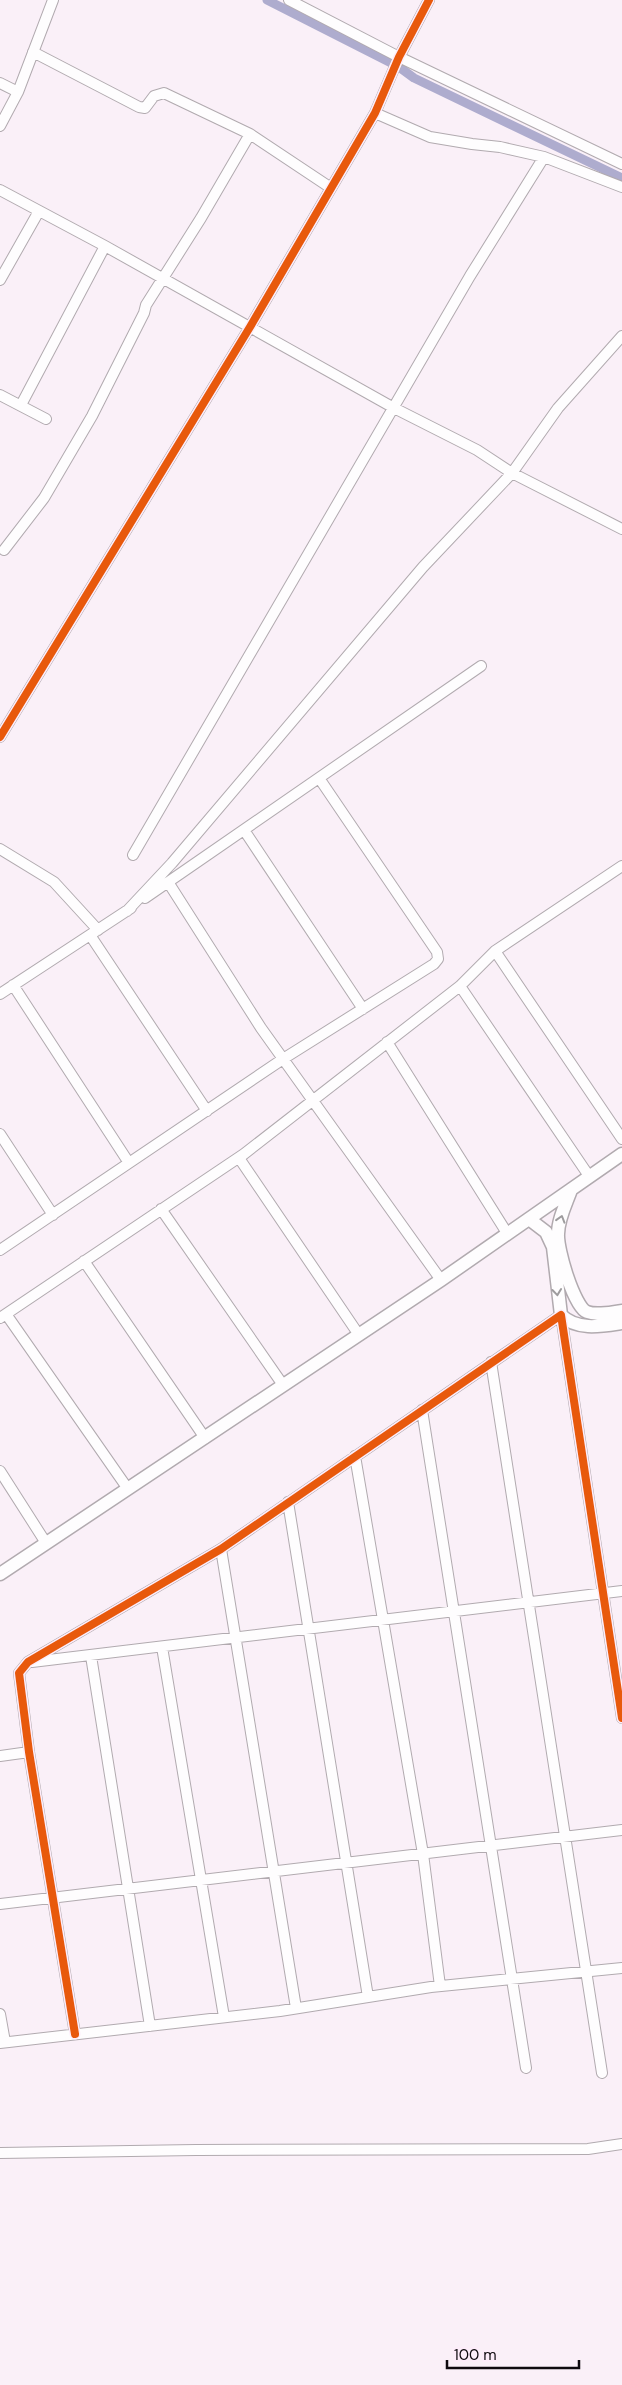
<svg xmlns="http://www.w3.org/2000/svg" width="622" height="2385" font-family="'DM Sans',sans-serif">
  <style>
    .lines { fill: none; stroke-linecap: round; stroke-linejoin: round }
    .canal { stroke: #aeacce; stroke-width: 9 }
    .minor-casing { stroke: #b1aaaf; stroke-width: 12 }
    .tertiary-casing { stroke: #b1aaaf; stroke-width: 15 }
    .minor { stroke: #fefdfe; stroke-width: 10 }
    .tertiary { stroke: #fefdfe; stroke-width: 12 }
    .cycleway-casing { stroke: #fdedfa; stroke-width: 11 }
    .cycleway { stroke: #e8590c; stroke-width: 8 }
    .oneway { stroke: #9e9c9e }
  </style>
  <rect width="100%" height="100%" fill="#faf0f8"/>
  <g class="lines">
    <path class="canal" d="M267 0 399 67 414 78 622 178"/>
    <g class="minor-casing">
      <path id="minor" d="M289 0 399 57 622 164
        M33 52 139 107 145 108 154 96 164 93 250 134 331 188
        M0 83 18 92
        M375 113 430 137 472 144 500 147 544 157 622 187
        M0 126 18 92 53 0
        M0 190 105 246 394 408 477 450 512 473 622 529
        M0 280 39 211
        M0 395 46 419
        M21 405 105 246
        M4 550 44 498 92 416 144 313 146 305 201 218 250 134
        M0 737 250 327 375 113 399 57 429 0
        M244 830 363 1009
        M0 849 54 882 98 930
        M133 855 470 276 544 157
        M168 882 261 1028 441 1280
        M145 898 481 666
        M127 911 172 863 423 567 512 473 558 408 622 336
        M90 935 207 1111
        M495 951 622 1139
        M13 985 129 1163
        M460 986 589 1176
        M0 994 131 908
        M387 1042 507 1233
        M0 1134 53 1215
        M239 1158 359 1335
        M161 1209 283 1385
        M0 1250 283 1059 434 964 438 959 437 952 319 778
        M84 1261 205 1438
        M6 1314 128 1489
        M0 1318 244 1154 460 986 495 951 622 866
        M491 1362 602 2073
        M422 1410 526 2068
        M355 1456 423 1854 440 1986
        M0 1471 46 1543
        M288 1502 368 1997
        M221 1549 296 2008
        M162 1647 224 2017
        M91 1656 150 2026
        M32 1662 622 1591
        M0 1756 29 1752
        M0 1904 622 1830
        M0 2014 5 2042
        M75 2034 29 1752 19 1673 28 1662 221 1549 561 1315 622 1718
        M0 2043 280 2011 431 1987 622 1968
        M0 2153 196 2150 588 2149 622 2144"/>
    </g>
    <g class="tertiary-casing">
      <path id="tertiary" d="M571 1190C566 1204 558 1219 558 1234 557 1249 574 1307 587 1312 597 1316 612 1312 622 1311
        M529 1219 546 1232 553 1247 561 1315C577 1331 602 1326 622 1323
        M0 1574 441 1280 622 1154"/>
    </g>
    <use href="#minor" class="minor"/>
    <use href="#tertiary" class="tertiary"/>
    <g class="cycleway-casing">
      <path id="cycleway" d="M0 737 250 327 375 113 399 57 429 0
        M75 2034 29 1752 19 1673 28 1662 221 1549 561 1315 622 1718"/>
    </g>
    <use href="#cycleway" class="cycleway"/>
  </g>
  <defs><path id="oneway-chevron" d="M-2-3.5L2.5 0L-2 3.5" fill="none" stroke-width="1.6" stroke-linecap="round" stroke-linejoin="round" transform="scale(1.25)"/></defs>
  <g class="oneway">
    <use href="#oneway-chevron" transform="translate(561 1219) rotate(-73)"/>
    <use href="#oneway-chevron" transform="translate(557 1292) rotate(84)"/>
  </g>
  <path d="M447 2360v8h132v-8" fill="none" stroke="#0e0a0e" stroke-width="2.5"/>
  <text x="454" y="2360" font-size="15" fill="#0e0a0e" stroke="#fdedfa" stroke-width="4" paint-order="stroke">100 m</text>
</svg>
